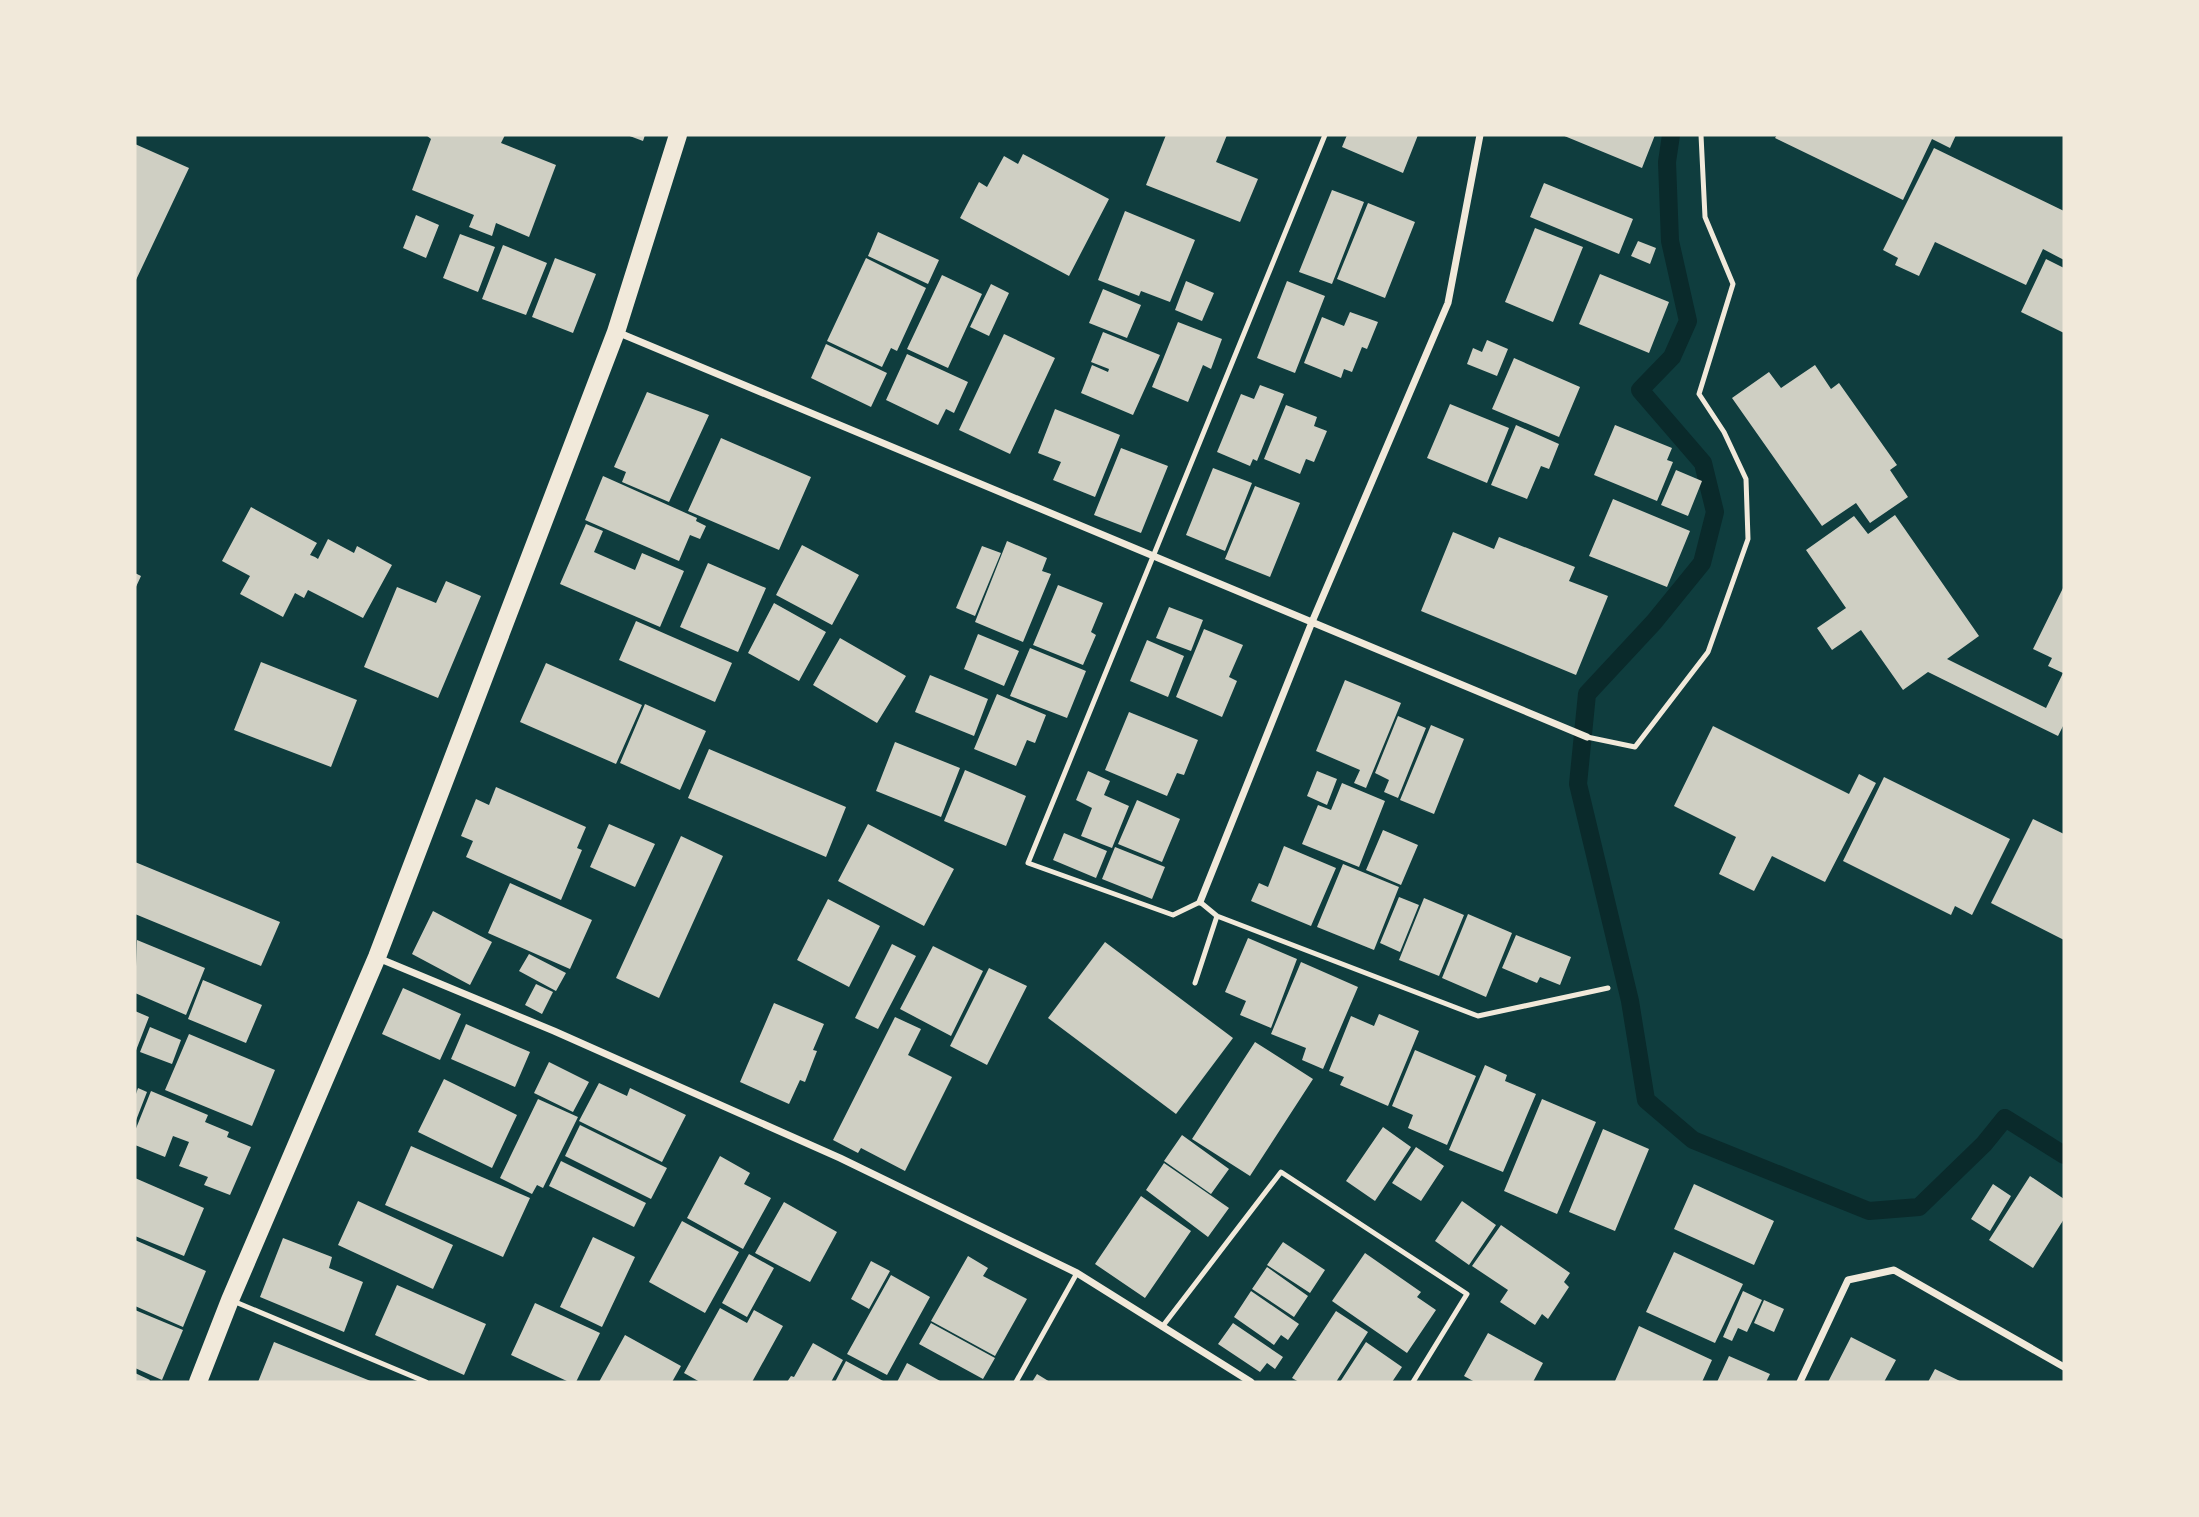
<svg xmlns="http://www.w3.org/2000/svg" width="2199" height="1517" font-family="Ubuntu,sans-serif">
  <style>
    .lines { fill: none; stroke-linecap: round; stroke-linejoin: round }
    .stream { stroke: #0a2a2b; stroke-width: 18 }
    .building { fill: #cfcfc3 }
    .service { stroke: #f1e9da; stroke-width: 5 }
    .minor { stroke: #f1e9da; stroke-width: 7 }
    .primary { stroke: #f1e9da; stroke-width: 18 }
  </style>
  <rect width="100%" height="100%" fill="#0f3d3e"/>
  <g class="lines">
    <path class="stream" d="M1671 135 1667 162 1670 241 1688 321 1672 357 1640 390 1703 463 1715 512 1702 563 1654 622 1587 694 1578 784 1630 1001 1646 1100 1693 1140 1869 1211 1919 1207 1984 1144 2005 1118 2064 1155"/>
  </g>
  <path class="building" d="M426 135H505L501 143 556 165 529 237 496 223 492 236 469 227 474 215 412 190 431 139Z
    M627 135H645L643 141Z
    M1166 135H1227L1216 162 1258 179 1240 222 1146 185Z
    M1347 135H1418L1403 173 1342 147Z
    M1562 135H1655L1642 168Z
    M1777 135H1956L1950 148 1932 139 1903 200 1775 138Z
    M135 144 189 168 135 282Z
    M1934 148 2064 211V260L2043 249 2026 285 1935 242 1919 276 1895 265 1898 258 1883 250Z
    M1023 154 1109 199 1069 276 960 218 979 182 987 187 1004 156 1018 164Z
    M1544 183 1633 219 1619 254 1530 217Z
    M1332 190 1364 202 1332 284 1299 272Z
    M1368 203 1415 222 1385 298 1337 279Z
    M1125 211 1195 240 1170 302 1141 291 1139 296 1098 280Z
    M416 215 439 225 426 258 403 248Z
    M1535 228 1583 247 1553 322 1505 302Z
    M878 232 939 260 928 284 868 256Z
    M460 234 495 247 478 292 443 278Z
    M1638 241 1656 248 1650 264 1631 256Z
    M503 245 547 263 526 315 482 299Z
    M555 258 596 274 573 333 532 317Z
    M866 258 926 288 897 351 891 348 882 367 827 341Z
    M2046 259 2064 268V333L2021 312Z
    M1600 274 1669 302 1649 353 1579 324Z
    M942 275 982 294 948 368 907 349Z
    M1186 281 1214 293 1202 321 1175 310Z
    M1287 281 1325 296 1295 373 1257 358Z
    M991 284 1009 293 989 336 970 327Z
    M1103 289 1141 305 1127 338 1089 323Z
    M1350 312 1378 322 1367 349 1362 347 1352 372 1344 369 1341 378 1304 363 1322 317 1344 326Z
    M1178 322 1222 339 1211 369 1203 365 1188 402 1152 387Z
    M1103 332 1160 355 1133 415 1081 393 1092 365 1108 372 1109 369 1091 362Z
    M1004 334 1055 358 1010 454 959 430Z
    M1487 340 1508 349 1497 376 1467 364 1473 348 1482 352Z
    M826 344 887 373 871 407 811 378Z
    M907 354 968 382 954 413 946 409 938 425 886 400Z
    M1514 358 1580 387 1559 437 1492 409Z
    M1815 365 1831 389 1839 383 1897 465 1890 470 1908 497 1870 523 1856 503 1822 526 1732 398 1769 372 1781 388Z
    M1260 385 1284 394 1257 461 1253 459 1250 466 1217 452 1241 394 1254 399Z
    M647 392 709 415 669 502 622 482 626 472 614 467Z
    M1450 404 1509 428 1487 483 1427 458Z
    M1286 405 1317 417 1314 426 1327 431 1314 462 1306 459 1300 474 1264 459Z
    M1055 409 1120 435 1095 497 1053 480 1061 462 1038 453Z
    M1516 425 1559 444 1549 469 1541 466 1527 499 1491 485Z
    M1615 425 1672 448 1667 460 1673 462 1657 501 1594 475Z
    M721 438 811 477 779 550 688 511Z
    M1121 448 1168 466 1141 533 1094 515Z
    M1213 468 1252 483 1225 551 1186 535Z
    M1676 470 1702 481 1688 516 1661 505Z
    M603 476 697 518 696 521 706 526 700 539 690 535 679 561 585 520Z
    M1255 486 1300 503 1270 577 1225 559Z
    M1613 499 1690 531 1667 587 1589 556Z
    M251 507 317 543 310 555 315 557 318 559 328 539 354 553 357 546 392 565 363 618 308 590 304 598 295 593 283 617 240 594 250 576 222 561Z
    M1895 515 1979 636 1947 659 2046 708 2063 673 2048 666 2052 658 2033 649 2064 586V724L2058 736 1928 672 1903 690 1861 630 1832 650 1817 628 1846 608 1806 550 1854 516 1868 534Z
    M586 524 603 531 594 552 635 570 642 553 684 571 660 627 560 584Z
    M1453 532 1494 549 1499 537 1575 567 1569 581 1608 596 1576 675 1421 611Z
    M1007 541 1047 558 1042 571 1051 574 1023 642 975 622Z
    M802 545 859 575 832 625 776 595Z
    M982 546 1001 553 975 616 956 608Z
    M708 563 766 588 738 652 680 627Z
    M135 573 141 576 135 589Z
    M446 581 481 596 438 698 364 667 397 587 436 603Z
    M1058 585 1103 603 1091 632 1096 635 1083 665 1033 645Z
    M774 603 826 632 799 681 748 653Z
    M1169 607 1203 620 1191 651 1156 638Z
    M636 621 732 663 715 702 619 660Z
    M1204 629 1243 645 1229 677 1237 681 1222 717 1176 697Z
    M978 634 1019 651 1004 686 964 669Z
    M840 638 906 676 877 723 813 685Z
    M1147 640 1184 656 1168 697 1130 681Z
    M1030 648 1086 671 1067 718 1010 696Z
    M261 662 357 700 331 767 234 730Z
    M546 663 642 705 616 764 520 722Z
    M930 675 988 699 974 736 915 712Z
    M1345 680 1401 703 1366 788 1354 783 1360 770 1316 751Z
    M997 694 1046 715 1035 743 1027 740 1016 766 974 749Z
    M645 704 706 731 680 790 620 763Z
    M1129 712 1198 740 1184 775 1177 773 1167 796 1105 770Z
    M1398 716 1426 728 1398 798 1384 792 1389 780 1375 773Z
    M1431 725 1464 739 1434 814 1400 800Z
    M1713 726 1849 794 1859 774 1876 783 1825 882 1772 856 1754 891 1719 874 1736 837 1674 806Z
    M895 742 960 768 941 817 876 791Z
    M709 749 846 807 826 857 688 798Z
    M965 770 1026 796 1006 846 944 821Z
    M1088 771 1110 781 1104 795 1129 806 1112 848 1081 836 1092 808 1076 800Z
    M1317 771 1337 779 1327 805 1307 796Z
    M1884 777 2010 839 1972 915 1955 906 1951 915 1843 861Z
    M1342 783 1385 801 1359 867 1302 844 1318 805 1331 810Z
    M496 787 586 827 577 848 582 850 561 900 466 857 473 841 461 836 476 799 489 805Z
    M1137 800 1180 819 1162 862 1118 844Z
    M2033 819 2064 834V940L1991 903Z
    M609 824 655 844 635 887 590 867Z
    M868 824 954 869 924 926 838 881Z
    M1383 830 1418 845 1401 885 1366 870Z
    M1064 833 1107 851 1096 878 1053 860Z
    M681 836 723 856 659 998 616 978Z
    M1284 846 1336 868 1311 926 1251 901 1259 883 1268 887Z
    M1115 847 1165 867 1152 899 1102 879Z
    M135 862 280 922 261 966 135 914Z
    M1343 864 1399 887 1374 950 1317 927Z
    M510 883 592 920 570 969 488 933Z
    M1399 897 1419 905 1400 952 1380 943Z
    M1424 898 1464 915 1439 976 1399 960Z
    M828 899 880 926 849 987 797 960Z
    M433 911 492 942 470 985 412 954Z
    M1468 914 1512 933 1486 997 1442 978Z
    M1516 935 1571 957 1560 985 1540 977 1537 983 1502 968Z
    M1248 938 1297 959 1271 1028 1240 1015 1246 1001 1225 992Z
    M137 940 205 968 186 1015 135 993Z
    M1105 942 1233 1038 1176 1114 1048 1018Z
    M892 944 916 956 878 1029 855 1018Z
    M933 946 983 971 951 1036 900 1009Z
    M529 954 566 973 556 991 519 971Z
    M1301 962 1358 987 1323 1069 1302 1060 1306 1048 1271 1034Z
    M989 968 1027 986 987 1065 950 1046Z
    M203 980 262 1005 246 1043 188 1019Z
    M536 984 553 992 542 1014 525 1005Z
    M403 988 461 1014 440 1060 382 1034Z
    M774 1003 824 1024 813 1050 817 1051 805 1082 800 1080 789 1104 740 1082Z
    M135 1011 149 1017 135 1053Z
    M1379 1014 1419 1031 1388 1106 1340 1085 1344 1077 1329 1071 1351 1016 1374 1026Z
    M895 1017 921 1029 908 1055 952 1077 905 1171 861 1148 858 1153 833 1140Z
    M466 1024 530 1052 515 1087 451 1059Z
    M150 1027 181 1040 172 1064 140 1052Z
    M189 1034 275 1070 252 1126 165 1090Z
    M1255 1042 1313 1079 1250 1176 1192 1139Z
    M1415 1050 1476 1076 1447 1145 1408 1128 1413 1115 1392 1106Z
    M549 1062 589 1082 573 1112 534 1093Z
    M1485 1065 1507 1075 1505 1081 1536 1094 1503 1172 1449 1150Z
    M444 1079 517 1115 492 1168 418 1132Z
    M599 1083 627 1096 630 1088 686 1115 662 1162 579 1121Z
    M138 1088 147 1092 135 1123V1097Z
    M151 1091 208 1115 205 1122 229 1132 227 1137 251 1147 230 1195 204 1185 208 1177 179 1166 189 1142 173 1136 165 1157 135 1145V1131Z
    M538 1099 578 1117 543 1188 537 1185 532 1194 500 1178Z
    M1542 1099 1596 1122 1557 1214 1504 1191Z
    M580 1125 667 1168 651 1199 565 1156Z
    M1383 1127 1411 1147 1375 1201 1346 1181Z
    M1603 1129 1649 1149 1615 1231 1569 1212Z
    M1182 1135 1229 1169 1211 1194 1164 1161Z
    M411 1146 530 1198 503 1257 385 1205Z
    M1416 1147 1444 1166 1421 1201 1392 1183Z
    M720 1156 750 1173 744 1184 771 1198 743 1249 687 1218Z
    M561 1161 646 1203 634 1227 549 1186Z
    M1164 1163 1229 1208 1208 1237 1146 1190Z
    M2030 1176 2064 1199V1219L2033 1268 1989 1240Z
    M135 1178 204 1208 184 1256 135 1236Z
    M1694 1184 1774 1221 1754 1265 1674 1229Z
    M1993 1184 2011 1196 1990 1231 1971 1219Z
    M1141 1196 1191 1231 1145 1298 1095 1264Z
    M358 1201 453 1245 433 1289 338 1245Z
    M1462 1201 1496 1225 1469 1265 1435 1241Z
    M784 1202 837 1232 810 1282 755 1253Z
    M682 1221 739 1252 705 1313 649 1282Z
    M1501 1225 1570 1273 1564 1282 1569 1287 1548 1319 1542 1314 1535 1325 1500 1302 1508 1290 1472 1266Z
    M593 1237 635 1257 602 1327 560 1307Z
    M283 1238 332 1257 329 1268 363 1282 344 1332 260 1297Z
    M135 1240 206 1271 183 1327 135 1306Z
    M1283 1242 1325 1270 1310 1293 1267 1265Z
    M1674 1252 1743 1284 1715 1343 1646 1312Z
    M1365 1253 1421 1292 1417 1297 1436 1310 1407 1353 1332 1301Z
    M749 1254 774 1268 747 1317 722 1303Z
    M968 1256 988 1268 983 1276 1027 1299 995 1356 931 1321Z
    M871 1261 890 1271 869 1309 851 1299Z
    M1267 1267 1308 1296 1294 1317 1252 1289Z
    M891 1275 930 1297 887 1375 847 1354Z
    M397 1285 486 1324 464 1375 375 1335Z
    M1251 1291 1299 1324 1288 1340 1281 1335 1274 1345 1234 1317Z
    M1743 1291 1762 1300 1747 1332 1738 1328 1732 1341 1723 1337Z
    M1764 1300 1784 1309 1774 1332 1754 1323Z
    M535 1303 600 1333 576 1382H569L511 1355Z
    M720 1308 747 1323 754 1310 783 1326 752 1382H700L684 1373Z
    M135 1310 183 1330 162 1380 135 1368Z
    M1336 1311 1368 1332 1336 1382H1299L1292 1378Z
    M931 1323 995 1358 983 1379 919 1344Z
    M1233 1323 1283 1357 1275 1369 1267 1363 1260 1372 1218 1344Z
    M1639 1326 1712 1360 1702 1382 1615 1381Z
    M1488 1333 1543 1363 1533 1382H1475L1464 1376Z
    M625 1335 681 1366 672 1382H599Z
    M1851 1337 1896 1360 1884 1382H1828Z
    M274 1342 373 1382H258Z
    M1366 1342 1402 1367 1392 1382H1340Z
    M813 1343 843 1360 831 1382H787L791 1376 794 1377Z
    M1729 1356 1770 1374 1766 1382H1717Z
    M846 1361 885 1382H835Z
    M907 1363 942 1382H897Z
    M1935 1369 1962 1382H1928Z
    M135 1373 150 1380 149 1382H135Z
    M1037 1374 1050 1382H1032Z"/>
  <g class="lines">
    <path class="service" d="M1587 737 1635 747 1708 652 1748 539 1746 479 1724 432 1699 394 1733 284 1705 217 1701 135
      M1217 916 1478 1016 1608 988
      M1195 983 1217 916 1200 902 1173 915 1028 863 1325 135
      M233 1301 426 1382
      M1162 1327 1281 1172 1467 1294 1413 1382
      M1016 1382 1077 1273"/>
    <path class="minor" d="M617 332 1587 737
      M1200 902 1312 622 1448 303 1480 135
      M378 958 554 1031 840 1158 1077 1273 1251 1382
      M1800 1382 1848 1280 1894 1270 2064 1367"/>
    <path class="primary" d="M198 1382 230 1300 377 957 616 332 678 135"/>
  </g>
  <rect width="2199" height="1517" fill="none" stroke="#f1e9da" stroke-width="273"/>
</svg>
